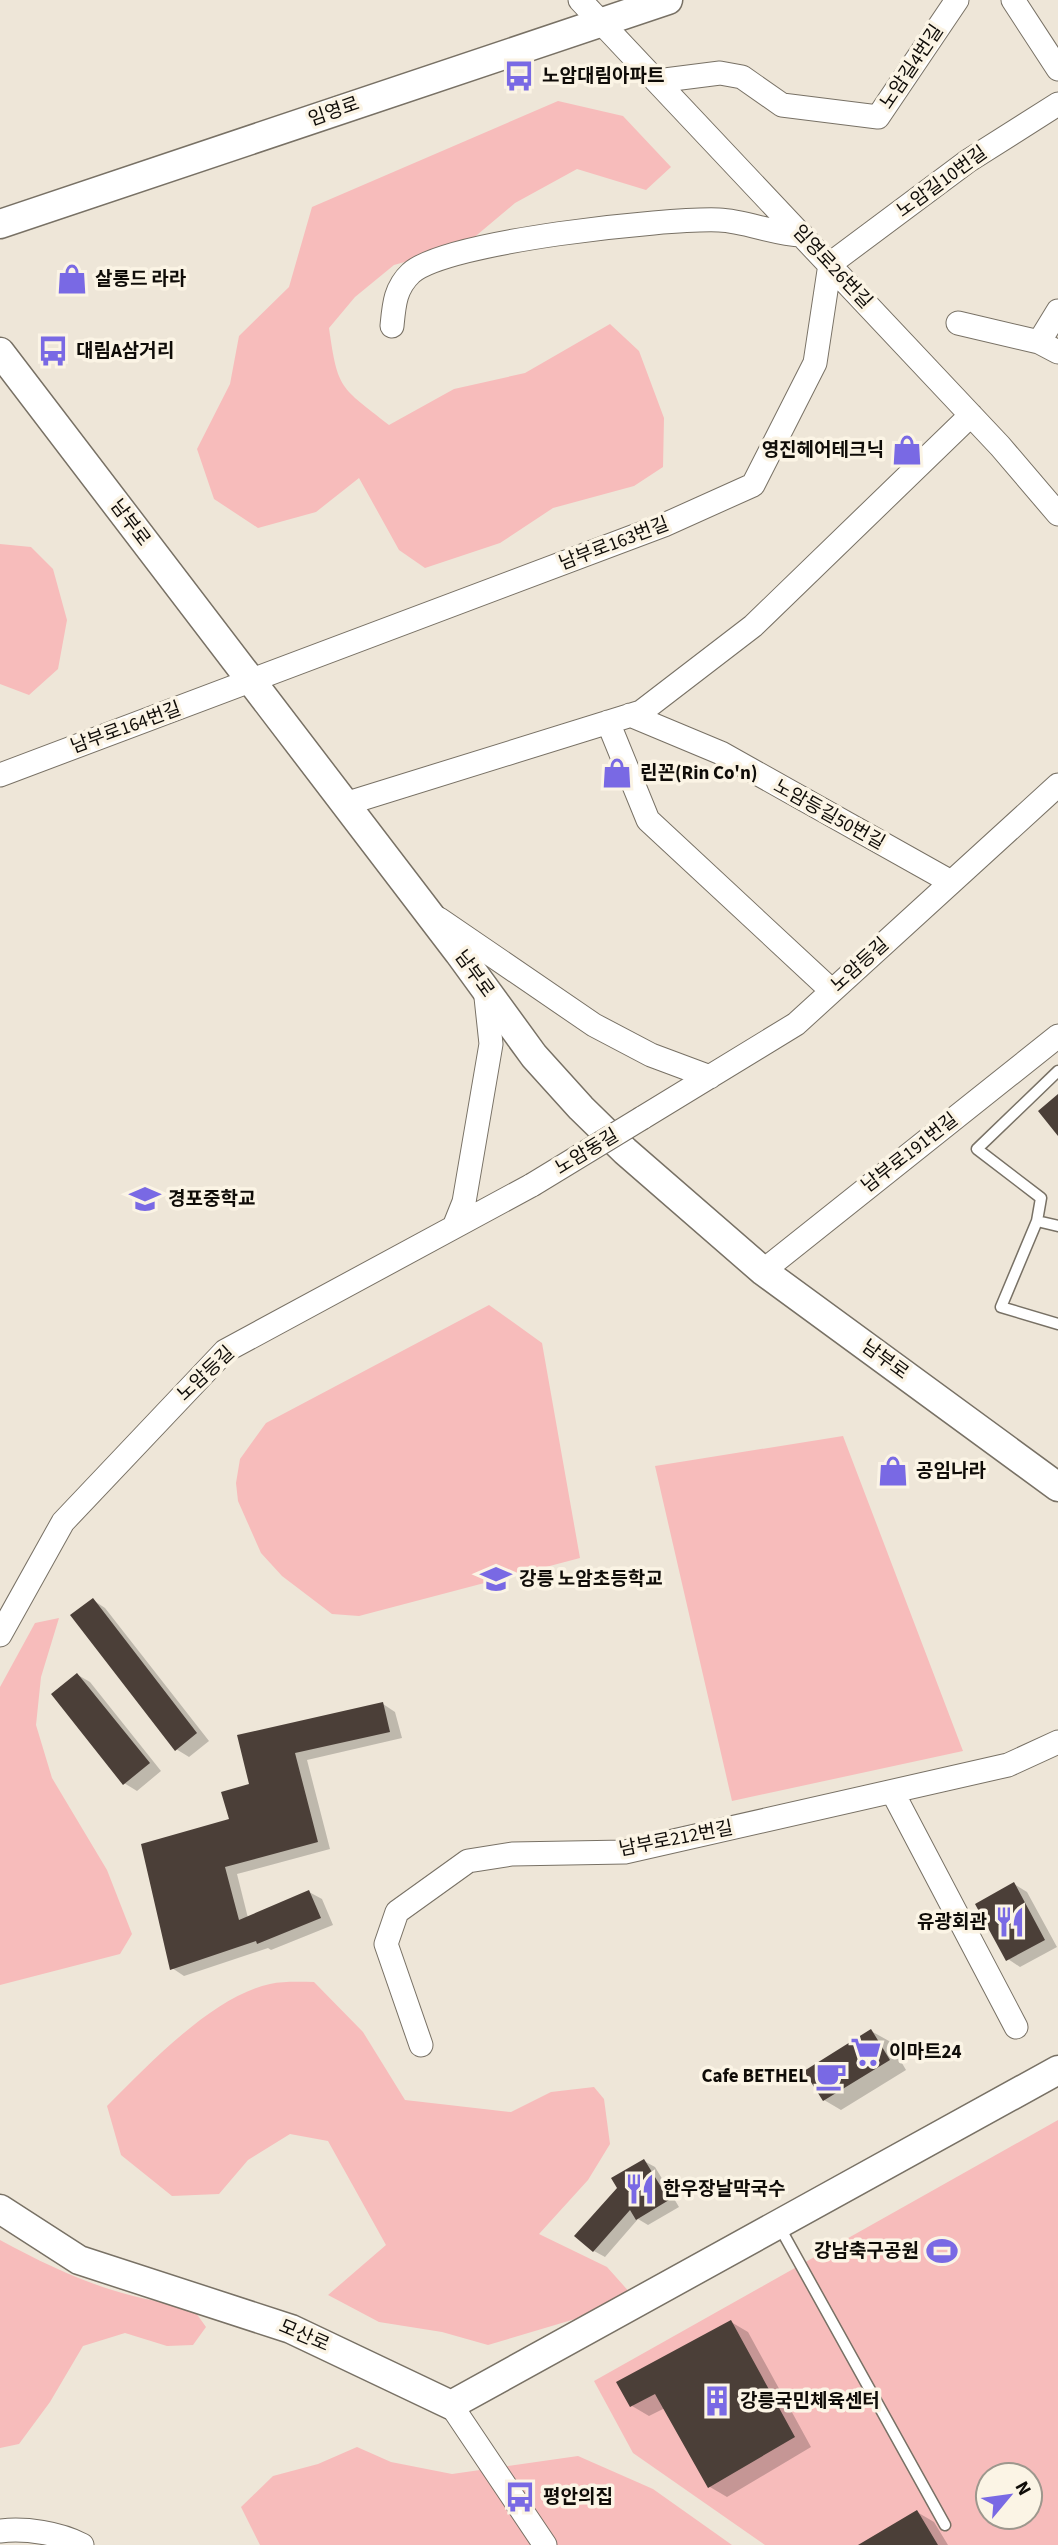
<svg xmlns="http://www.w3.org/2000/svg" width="1058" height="2545" font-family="'Source Sans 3','Noto Sans KR',sans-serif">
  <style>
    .green { fill: #f7bcbb; fill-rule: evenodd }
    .shadow { fill: #0003 }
    .building { fill: #4b3f38 }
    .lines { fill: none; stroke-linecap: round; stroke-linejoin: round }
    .service-casing { stroke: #787165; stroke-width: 13 }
    .minor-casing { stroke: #787165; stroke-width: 25 }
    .tertiary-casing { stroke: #787165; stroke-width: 31 }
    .service { stroke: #fff; stroke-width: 10 }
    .minor { stroke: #fff; stroke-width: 23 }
    .tertiary { stroke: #fff; stroke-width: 28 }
    .minor-bridge-casing { stroke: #787165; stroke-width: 25; stroke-linecap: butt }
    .minor-bridge { stroke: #fff; stroke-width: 23 }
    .labels { text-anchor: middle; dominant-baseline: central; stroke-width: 7; stroke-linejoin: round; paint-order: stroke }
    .street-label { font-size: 19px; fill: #0f0c08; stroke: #fbf4e5 }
    .poi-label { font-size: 19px; font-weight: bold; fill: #0f0c08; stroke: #fbf4e5; text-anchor: start }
  </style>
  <rect width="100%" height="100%" fill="#eee6d8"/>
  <path class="green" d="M558 101 623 116 671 167 646 190 577 169 515 203 465 245 394 265 355 297 329 328C338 391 340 386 389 425L454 389 525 373 610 324 639 351 664 418 663 467 634 486 553 508 500 543 425 568 399 550 359 478 316 512 258 528 214 499 197 449 230 384 239 336 289 287 312 207Z
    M0 544 31 547 53 569 67 620 58 669 29 695 0 684Z
    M489 1305 542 1343 580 1558 359 1616 332 1614 282 1576 261 1553 238 1501 236 1483 240 1459 266 1423Z
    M843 1436 963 1751 732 1801 655 1466Z
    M59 1618 41 1677 36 1725 52 1778 107 1870 132 1934 120 1954 0 1985V1687L35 1623Z
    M314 1982 363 2032 405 2100 511 2112 551 2092 594 2087 604 2099 610 2144 588 2180 539 2234 607 2267 632 2295 592 2314 488 2345 442 2332 379 2322 328 2295 386 2245 328 2141 290 2134 248 2160 219 2194 172 2196 121 2155 107 2106C148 2065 213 1996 270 1984 284 1981 300 1982 314 1982Z
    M1058 2120V2545H765L633 2453 594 2381ZM988 2475H1030V2517H988Z
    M0 2240C63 2274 118 2299 191 2306L206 2327 193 2345 167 2346 125 2333 83 2346 50 2402 19 2444 0 2448Z
    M357 2447 391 2462 452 2474 578 2456 653 2489 732 2545H260L241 2507 273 2476 318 2464Z"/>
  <path class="shadow" d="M93 1600 105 1608 209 1741 189 1757 176 1749Z
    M78 1675 90 1682 161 1771 137 1791 124 1783Z
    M383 1704 395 1712 402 1738 307 1760 330 1849 237 1874 248 1918 309 1892 322 1899 333 1925 271 1950 268 1948 184 1976 172 1968 231 1820 251 1785 240 1737Z
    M1014 1884 1027 1892 1057 1947 1020 1967 1008 1959Z
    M871 2031 889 2041 906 2070 841 2110 824 2100Z
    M644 2161 655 2167 679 2207 648 2225 638 2219 605 2257 594 2251Z
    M731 2322 748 2332 811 2447 727 2497 710 2487 665 2408 649 2416 632 2406Z
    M917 2512 934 2522 948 2545H861Z"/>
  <path class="building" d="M1058 1094V1136L1038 1111Z
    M93 1598 197 1733 175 1751 70 1615Z
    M77 1673 150 1763 123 1785 51 1694Z
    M383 1702 390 1732 295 1753 318 1842 225 1867 239 1920 309 1890 321 1918 257 1944 256 1941 170 1970 141 1844 229 1819 221 1792 249 1784 237 1735Z
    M1014 1882 1045 1940 1006 1961 975 1904Z
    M871 2029 890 2060 823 2101 804 2071Z
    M644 2159 669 2200 636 2220 630 2210 593 2252 574 2236 617 2188 611 2178Z
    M731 2320 795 2437 708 2488 655 2394 630 2407 616 2382Z
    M917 2510 938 2545H858Z"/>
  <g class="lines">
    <g class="service-casing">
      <path id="service" d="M1037 1221 1041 1198 977 1149 1058 1071
        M1058 1226 1037 1221 1001 1307 1058 1324
        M779 2226 945 2525"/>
    </g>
    <g class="minor-casing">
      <path id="minor" d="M580 0 1000 446 1058 514
        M1013 0 1058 69
        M657 81 720 73 742 77 782 105 878 117 957 0
        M958 323 1039 342 1058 311
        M392 326C394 305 395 288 411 273 447 241 666 218 719 220 746 221 773 234 802 235
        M1039 342 1058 352
        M630 715 721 753 951 882
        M608 722 648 820 832 991
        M0 775 664 525 753 485 815 363 830 264 968 161 1058 104
        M345 804 641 712 753 626 971 415
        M439 919 594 1025 651 1055 710 1077
        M642 1118 796 1024 1058 785
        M454 1227 464 1202 491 1044 485 988
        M763 1271 1058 1036
        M0 1635 63 1522 225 1351 532 1185
        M893 1793 1016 2027
        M421 2045 386 1944 397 1912 468 1861 512 1854 625 1852 1008 1765 1058 1742
        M451 2405 545 2545
        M0 2531C26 2528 59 2533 82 2545"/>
    </g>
    <g class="tertiary-casing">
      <path id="tertiary" d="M0 224 668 0
        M0 352 459 953 534 1056 581 1108 625 1151 763 1271 1058 1487
        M0 2209 79 2260 291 2329 451 2405 1058 2070"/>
    </g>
    <use href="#service" class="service"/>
    <use href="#minor" class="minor"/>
    <use href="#tertiary" class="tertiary"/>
    <g class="minor-bridge-casing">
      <path id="minor-bridge" d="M532 1185 642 1118"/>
    </g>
    <use href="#minor-bridge" class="minor-bridge"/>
  </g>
  <defs>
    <g id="bus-bare" transform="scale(2.415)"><path d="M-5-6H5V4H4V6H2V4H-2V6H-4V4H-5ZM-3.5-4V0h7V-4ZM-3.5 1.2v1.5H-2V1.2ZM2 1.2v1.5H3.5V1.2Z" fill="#7969e4" stroke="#fbf4e5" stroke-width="2.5" paint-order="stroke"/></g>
    <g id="shop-bare" transform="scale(2.415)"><path d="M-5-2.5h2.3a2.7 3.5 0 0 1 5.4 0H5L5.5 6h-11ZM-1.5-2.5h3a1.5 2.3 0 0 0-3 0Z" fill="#7969e4" stroke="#fbf4e5" stroke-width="2.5" paint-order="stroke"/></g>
    <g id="school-bare" transform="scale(2.415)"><path d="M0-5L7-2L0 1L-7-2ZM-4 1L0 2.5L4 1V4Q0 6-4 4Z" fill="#7969e4" stroke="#fbf4e5" stroke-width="2.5" paint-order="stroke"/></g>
    <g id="restaurant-bare" transform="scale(2.415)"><path d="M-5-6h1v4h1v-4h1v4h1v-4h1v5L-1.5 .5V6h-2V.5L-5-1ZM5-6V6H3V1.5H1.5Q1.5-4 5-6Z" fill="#7969e4" stroke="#fbf4e5" stroke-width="2.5" paint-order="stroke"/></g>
    <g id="supermarket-bare" transform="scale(2.415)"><path d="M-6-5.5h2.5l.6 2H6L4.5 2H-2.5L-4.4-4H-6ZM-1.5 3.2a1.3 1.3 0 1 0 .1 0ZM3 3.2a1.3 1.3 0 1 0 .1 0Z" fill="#7969e4" stroke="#fbf4e5" stroke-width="2.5" paint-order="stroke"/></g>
    <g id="cafe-bare" transform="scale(2.415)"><path d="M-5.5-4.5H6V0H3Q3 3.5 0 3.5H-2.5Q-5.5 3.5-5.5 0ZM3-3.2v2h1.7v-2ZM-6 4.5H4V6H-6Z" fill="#7969e4" stroke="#fbf4e5" stroke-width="2.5" paint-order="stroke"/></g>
    <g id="stadium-bare" transform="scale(2.415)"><path d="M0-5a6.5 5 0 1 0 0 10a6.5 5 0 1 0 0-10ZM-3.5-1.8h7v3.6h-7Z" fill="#7969e4" stroke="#fbf4e5" stroke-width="2.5" paint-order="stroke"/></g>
    <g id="building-bare" transform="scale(2.415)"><path d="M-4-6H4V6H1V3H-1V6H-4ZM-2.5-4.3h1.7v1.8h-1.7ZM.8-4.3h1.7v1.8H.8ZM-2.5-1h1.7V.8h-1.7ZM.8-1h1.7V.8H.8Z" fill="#7969e4" stroke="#fbf4e5" stroke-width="2.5" paint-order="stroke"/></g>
  </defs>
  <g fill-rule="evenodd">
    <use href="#bus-bare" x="519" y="76"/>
    <use href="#shop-bare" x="72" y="279"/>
    <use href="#bus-bare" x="53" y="351"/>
    <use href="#shop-bare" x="907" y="450"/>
    <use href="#shop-bare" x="617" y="773"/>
    <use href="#school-bare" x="145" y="1199"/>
    <use href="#shop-bare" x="893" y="1471"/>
    <use href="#school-bare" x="496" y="1579"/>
    <use href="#restaurant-bare" x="1010" y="1922"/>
    <use href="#supermarket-bare" x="866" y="2052"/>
    <use href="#cafe-bare" x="831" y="2076"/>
    <use href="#restaurant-bare" x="640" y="2189"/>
    <use href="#stadium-bare" x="942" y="2251"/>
    <use href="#building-bare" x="717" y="2401"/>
    <use href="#bus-bare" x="520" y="2497"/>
  </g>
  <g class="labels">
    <g class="street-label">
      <text transform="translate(912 67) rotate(-56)">노암길4번길</text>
      <text transform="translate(334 112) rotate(-19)">임영로</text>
      <text transform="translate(942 182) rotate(-36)">노암길10번길</text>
      <text transform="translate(832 267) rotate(47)">임영로26번길</text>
      <text transform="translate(130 523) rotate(53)">남부로</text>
      <text transform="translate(614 544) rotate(-21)">남부로163번길</text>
      <text transform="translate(126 728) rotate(-20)">남부로164번길</text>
      <text transform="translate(829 815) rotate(29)">노암등길50번길</text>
      <text transform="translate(860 965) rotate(-42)">노암등길</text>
      <text transform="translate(474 974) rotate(54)">남부로</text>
      <text transform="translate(587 1152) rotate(-31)">노암동길</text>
      <text transform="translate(910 1153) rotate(-38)">남부로191번길</text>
      <text transform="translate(885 1360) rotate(36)">남부로</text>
      <text transform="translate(206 1374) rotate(-43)">노암등길</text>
      <text transform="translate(676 1839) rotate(-11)">남부로212번길</text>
      <text transform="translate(304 2336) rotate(23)">모산로</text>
    </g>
    <g class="poi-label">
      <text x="542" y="76">노암대림아파트</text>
      <text x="95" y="279">살롱드 라라</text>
      <text x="76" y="351">대림A삼거리</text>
      <text x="884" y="450" text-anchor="end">영진헤어테크닉</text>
      <text x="640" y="773">린꼰(Rin Co'n)</text>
      <text x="168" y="1199">경포중학교</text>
      <text x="916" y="1471">공임나라</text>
      <text x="519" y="1579">강릉 노암초등학교</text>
      <text x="987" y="1922" text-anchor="end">유광회관</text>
      <text x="889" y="2052">이마트24</text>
      <text x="808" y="2076" text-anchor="end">Cafe BETHEL</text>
      <text x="663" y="2189">한우장날막국수</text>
      <text x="919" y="2251" text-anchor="end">강남축구공원</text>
      <text x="740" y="2401">강릉국민체육센터</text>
      <text x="543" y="2497">평안의집</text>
    </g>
  </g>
  <g transform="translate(1009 2496) rotate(61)"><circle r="33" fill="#fbf4e5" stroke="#9d978d" stroke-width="2"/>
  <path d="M0-5L12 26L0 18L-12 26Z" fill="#7969e4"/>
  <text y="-10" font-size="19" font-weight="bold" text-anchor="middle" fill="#0f0c08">N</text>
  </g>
</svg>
